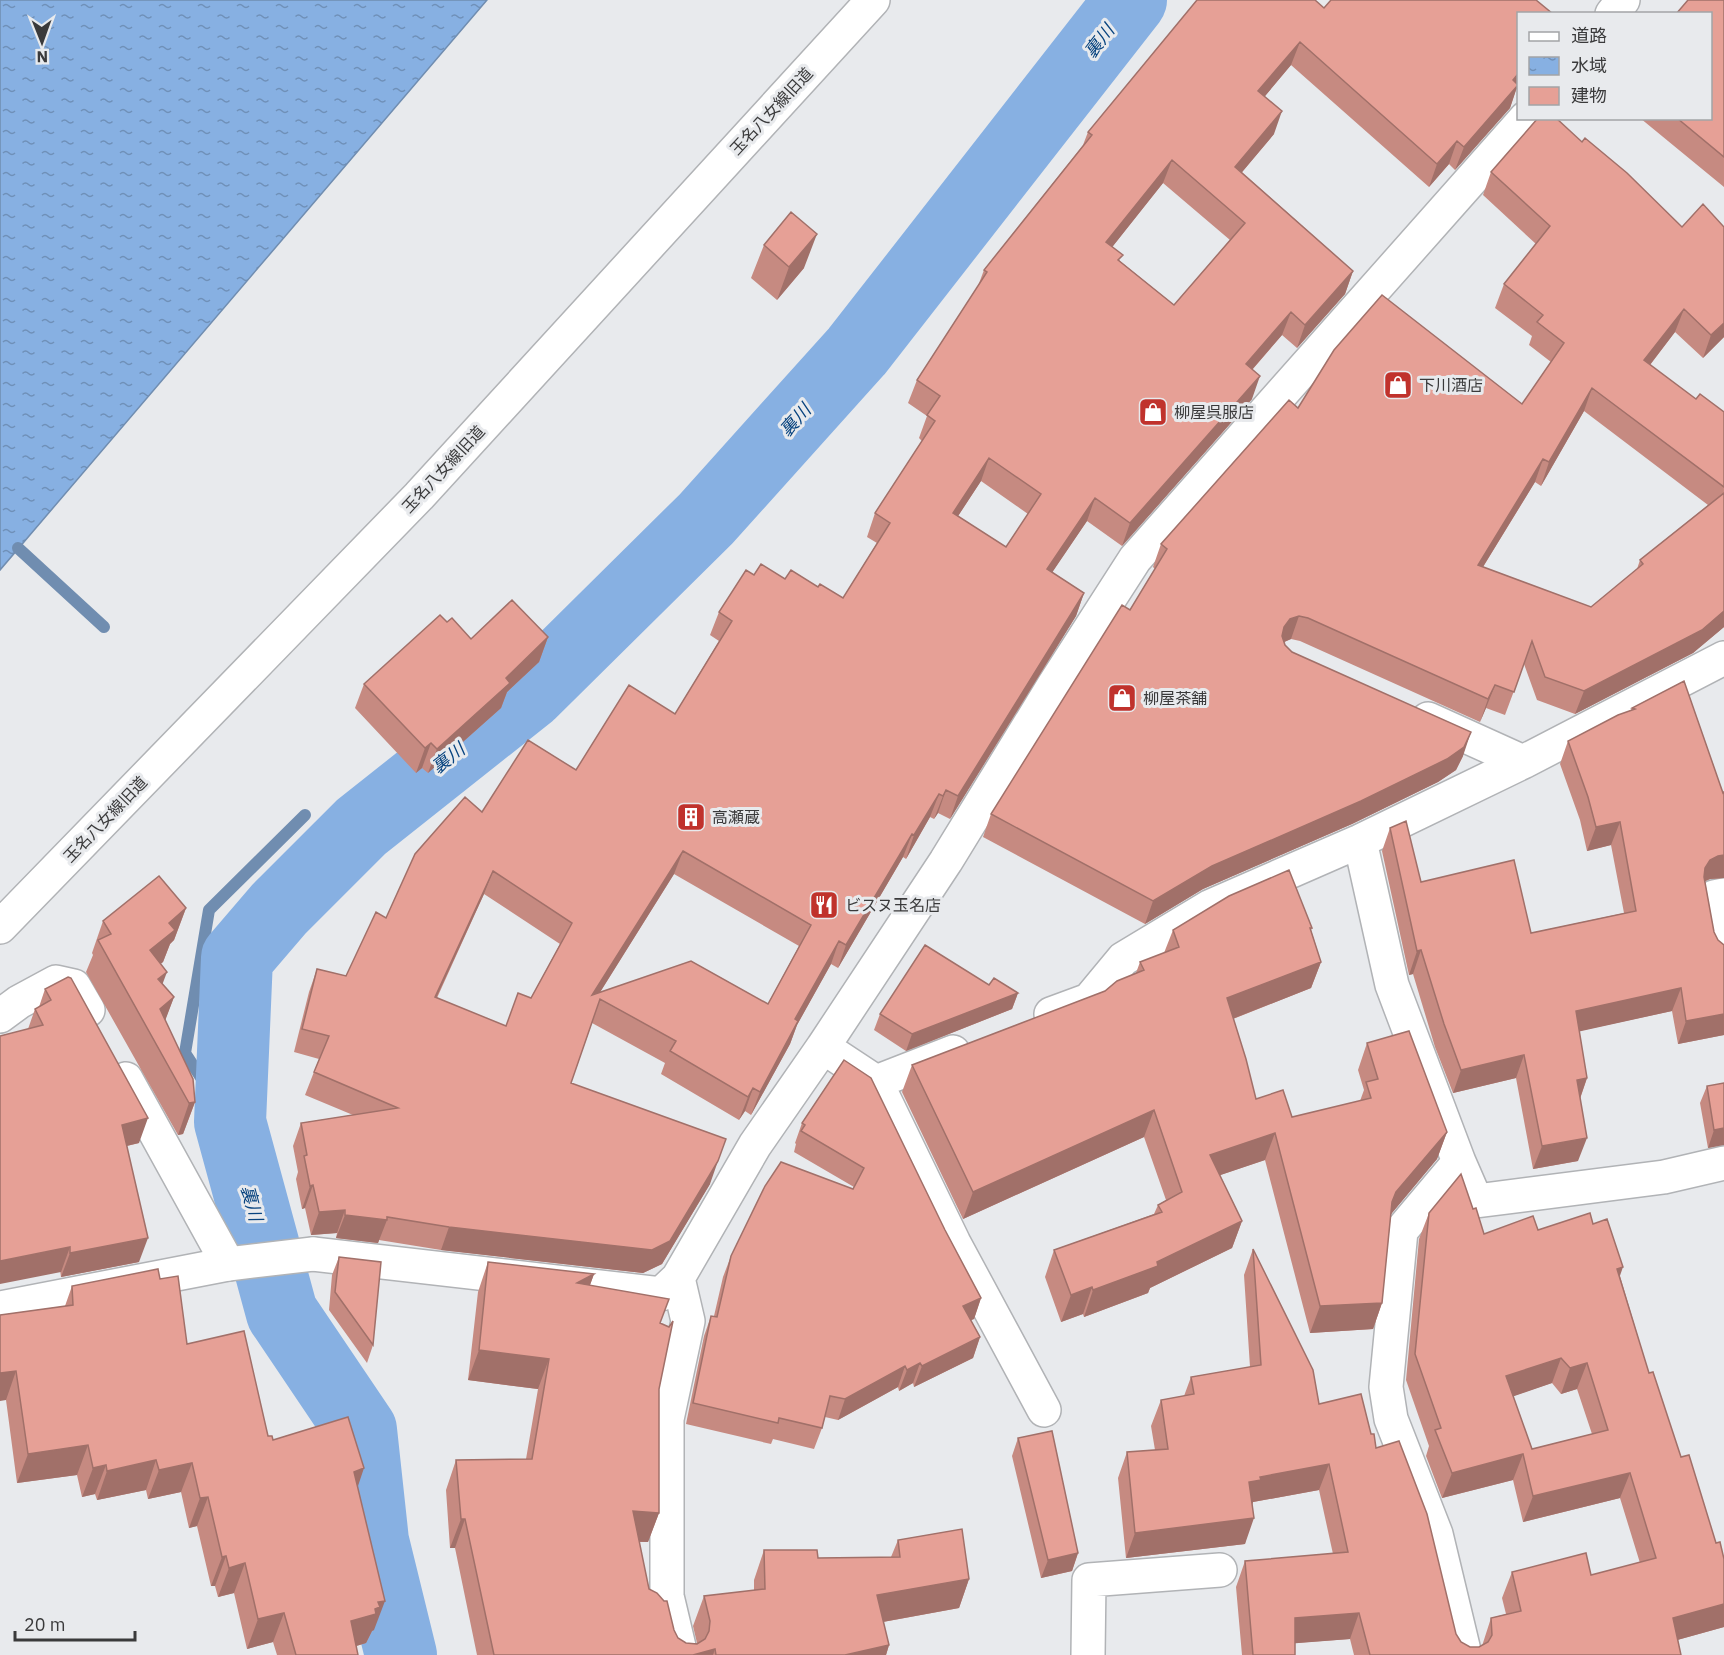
<svg xmlns="http://www.w3.org/2000/svg" width="1724" height="1655" font-family="'IBM Plex Sans','Noto Sans JP',sans-serif">
  <style>
    .water { fill: url(#water-ripples); stroke: #708db0; stroke-width: 1.5 }
    .lines { fill: none; stroke-linecap: round; stroke-linejoin: round }
    .stream { stroke: #708db0; stroke-width: 12 }
    .river { stroke: #87b0e2; stroke-width: 72 }
    .minor-casing { stroke: #b1b3b6; stroke-width: 36 }
    .tertiary-casing { stroke: #b1b3b6; stroke-width: 36 }
    .minor { stroke: #fff; stroke-width: 33 }
    .tertiary { stroke: #fff; stroke-width: 33 }
    .wall { fill: #c68a81; fill-rule: evenodd }
    .shaded-wall { fill: #a17069 }
    .building { fill: #e6a096; stroke: #a17069; stroke-width: 1.5; fill-rule: evenodd }
    .labels { text-anchor: middle; dominant-baseline: central; stroke-width: 6; stroke-linejoin: round; paint-order: stroke }
    .street-label { font-size: 16px; fill: #3a3a3b; stroke: #e8eaed }
    .poi-label { font-size: 16px; fill: #3a3a3b; stroke: #e8eaed; text-anchor: start }
    .water-label { font-size: 18px; font-style: italic; fill: #07437f; stroke: #e8eaed }
  </style>
  <defs>
    <pattern id="water-ripples" width="26" height="14" patternUnits="userSpaceOnUse" patternTransform="scale(1.5)"><rect width="26" height="14" fill="#87b0e2"/><path d="M2 4q2-2 4 0t4 0M15 11q2-2 4 0t4 0" fill="none" stroke="#6f90b8"/></pattern>
  </defs>
  <rect width="100%" height="100%" fill="#e8eaed"/>
  <path class="water" d="M0 0H487L0 570Z"/>
  <g class="lines">
    <path class="stream" d="M18 548 104 627
      M230 1122 185 1053 209 910 305 815"/>
    <path class="river" d="M401 1655 373 1541 361 1430 282 1313 230 1122 237 958 279 909 361 827 530 693 706 519 857 351 1131 0"/>
    <g class="minor-casing">
      <path id="minor" d="M1612 14 1623 0
        M1428 719 1523 762
        M1360 841 1392 985 1459 1162 1476 1201 1664 1177 1724 1163
        M1724 895 1714 897 1724 952
        M0 927 419 496 873 0
        M1051 1014 1089 1000 1123 959 1211 906 1360 841 1523 762 1724 658
        M0 1016 19 1002 56 982 74 986 88 1010
        M823 1047 876 1082 954 1243 1044 1410
        M126 1079 228 1264
        M876 1082 953 1052
        M1459 1162 1401 1231 1386 1387 1391 1419 1436 1534 1465 1655
        M313 1254 661 1294 678 1278 755 1145 823 1047 946 861 1054 685 1135 559 1526 118
        M678 1278 688 1321 667 1419V1596L681 1655
        M1088 1655 1089 1580 1220 1570"/>
    </g>
    <g class="tertiary-casing">
      <path id="tertiary" d="M0 1308 228 1264 313 1254"/>
    </g>
    <use href="#minor" class="minor"/>
    <use href="#tertiary" class="tertiary"/>
  </g>
  <path class="wall" d="M1724 0V187L1640 118H1710Z
    M1324 8 1516 90 1510 108 1455 170 1449 164 1429 187 1291 65 1265 96 1274 134 1242 172 1353 271 1345 294 1297 348 1282 335 1252 370V399L1122 546 1087 521 1052 572 1084 593 1076 616 950 819 938 813 934 819 930 817 906 859 903 857 838 968 831 964 797 1025 790 1044 751 1115 745 1111 739 1120 661 1074 665 1063 592 1023 571 1083 710 1184 662 1264 643 1273 441 1250 379 1240 378 1243 336 1238 337 1233 311 1235 305 1208 302 1209 296 1179 298 1172 293 1146 301 1123 353 1115 305 1095 319 1059 294 1052 309 992 317 969 346 976 386 918 482 812 576 770 675 714 719 641 710 635 719 612 754 575 785 579 818 587 843 598 877 543 867 537 875 513 922 441 919 438 927 416 908 403 917 380 978 286 984 270 1083 145 1088 132ZM1163 183 1230 240 1174 305 1120 261 1112 247ZM981 481 1028 514 1006 547 958 516ZM674 874 799 946 768 1004 600 992ZM484 894 560 944 531 998 506 1026 437 998Z
    M1491 172 1724 337 1703 358 1675 332 1650 365 1696 399 1724 412V627L1693 653 1575 714 1537 700 1524 664 1505 715 1486 708 1480 722 1300 641 1291 639 1284 642 1285 645 1292 652 1463 756 1456 770 1438 782 1352 824 1203 889 1145 924 983 837 991 814 1130 610 1155 569 1153 567 1161 544 1298 408 1522 404 1551 362 1529 345 1532 336 1495 308 1504 284 1536 244 1483 195ZM1584 411 1708 505 1640 560 1637 569 1591 607 1483 567 1535 482 1541 486Z
    M764 245 804 268 777 300 751 278Z
    M548 637 539 662 507 692 501 708 428 773 422 768 416 773 355 708 364 684 471 639Z
    M1684 681 1723 793 1724 792V878L1710 879 1705 881 1714 932 1718 940 1724 945V1035L1678 1044 1672 1011 1579 1031 1587 1078 1580 1099 1578 1161 1533 1169 1516 1078 1453 1093 1435 1047 1413 974 1409 975 1382 851 1390 828 1421 882 1531 933 1624 913 1611 845 1587 851 1580 820 1560 764 1568 741 1631 710 1632 708Z
    M186 908 174 940 170 944 163 962 160 964 162 983 174 997 165 1020 195 1102 183 1134 178 1135 86 972 93 955 92 953 103 921Z
    M1312 928 1311 930 1321 962 1311 988 1233 1019 1256 1099 1292 1117 1360 1101 1364 1090 1358 1070 1367 1043 1447 1132 1437 1159 1391 1214 1382 1303 1373 1329 1310 1333 1265 1160 1220 1175 1242 1221 1232 1248 1150 1288 1148 1293 1084 1317 1083 1314 1061 1322 1045 1277 1054 1250 1154 1214 1158 1205 1166 1200 1144 1137 963 1219 902 1092 912 1065 1105 991 1136 973 1140 962 1164 953 1173 930Z
    M989 985 1018 993 1012 1009 906 1051 874 1030 880 1014Z
    M45 989 139 1143 127 1146 139 1262 61 1277 28 1029 35 1009 39 1007Z
    M844 1060 945 1230 981 1298 974 1319 971 1320 980 1337 973 1358 914 1387 913 1383 899 1391 898 1387 838 1420 825 1417 822 1428 814 1449 773 1439 771 1444 686 1424 704 1336 711 1316H714L723 1277 731 1256 853 1189 854 1187 794 1152 796 1144 795 1143 802 1123Z
    M1707 1086 1720 1145 1708 1148 1700 1103Z
    M1473 1209 1484 1234 1538 1230 1593 1224 1620 1276 1724 1627 1677 1640 1681 1655H1354L1350 1639 1295 1643V1655H1242L1236 1587 1245 1561 1333 1554 1319 1490 1253 1502 1245 1544 1126 1558 1118 1478 1127 1452 1155 1450 1151 1426 1161 1400 1184 1396 1191 1377 1250 1367 1244 1275 1253 1249 1319 1404 1371 1434 1376 1448 1456 1634 1461 1642 1470 1647H1479L1482 1646 1491 1618 1506 1614 1502 1598 1512 1572 1591 1575 1640 1563 1620 1498 1523 1522 1513 1480 1442 1498 1426 1456 1429 1446 1406 1380 1419 1239 1429 1213ZM1552 1383 1561 1394 1577 1389 1592 1434 1532 1449 1513 1396Z
    M339 1257 373 1345 367 1363 329 1310 332 1275Z
    M488 1262 594 1274 590 1285 660 1323 659 1389V1513L648 1542H639L649 1589 678 1638 686 1643H697L693 1626 704 1596 754 1591V1580L764 1550 818 1558 891 1557 898 1540 969 1579 959 1608 883 1622 889 1645 886 1655H477L455 1548H450L446 1490 456 1460 526 1459 538 1389 468 1380 478 1292Z
    M160 1279 187 1344 268 1436 357 1487 374 1630 372 1631 366 1643 356 1646 358 1655H277L273 1642 247 1649 234 1593 218 1597 215 1586H211L197 1526 189 1528 181 1492 148 1499 146 1490 97 1500 95 1494 82 1497 77 1475 17 1483 6 1400 0 1315 65 1306 72 1286Z
    M1018 1438 1078 1553 1072 1571 1041 1578 1012 1456Z"/>
  <path class="shaded-wall" d="M1300 42 1291 65 1250 114 1258 91Z
    M1518 74V88L1516 90 1510 108 1455 170 1464 147Z
    M1282 111 1274 134 1227 190 1235 167Z
    M1457 141 1449 164 1429 187 1437 164Z
    M1172 160 1163 183 1098 265 1106 242Z
    M817 234 804 268 777 300 789 267Z
    M1353 271 1345 294 1297 348 1305 325Z
    M1684 309 1675 332 1636 383 1644 360Z
    M1291 312 1282 335 1237 387 1246 364Z
    M1724 323V337L1703 358 1711 335Z
    M1260 376 1252 399 1122 546 1130 523Z
    M1592 388 1584 411 1541 486 1549 462Z
    M989 458 981 481 945 536 953 513Z
    M1543 459 1535 482 1470 588 1478 565Z
    M1095 498 1087 521 1039 592 1047 569Z
    M1084 593 1076 616 950 819 958 796Z
    M1724 611V627L1693 653 1575 714 1584 691Z
    M1299 616 1291 639 1282 643 1275 650 1284 627 1290 619Z
    M548 637 539 662 507 692 501 708 428 773 437 749 506 678Z
    M1495 685 1486 708 1480 722 1488 699Z
    M1471 732 1463 756 1456 770 1438 782 1352 824 1203 889 1145 924 1153 901 1212 866Z
    M431 743 422 768 416 773 425 748Z
    M946 790 938 813 934 819 943 796Z
    M939 794 930 817 906 859 914 835Z
    M1620 822 1611 845 1587 851 1596 827Z
    M912 834 903 857 838 968 846 945Z
    M683 851 674 874 584 1018 592 995Z
    M1724 855V878L1710 879 1701 883 1705 868 1710 860 1718 856Z
    M493 871 484 894 426 1020 435 997Z
    M186 908 174 940 170 944 163 962 138 982 150 950 169 923Z
    M839 941 831 964 797 1025 790 1044 751 1115 760 1092 795 1019Z
    M1421 950 1413 974 1409 975 1417 951Z
    M1321 962 1311 988 1217 1025 1227 998Z
    M167 972 155 1004 158 979Z
    M1681 988 1672 1011 1568 1034 1576 1011Z
    M1018 993 1012 1009 906 1051 912 1034Z
    M174 997 162 1029 160 1009Z
    M1724 1014V1035L1678 1044 1686 1021Z
    M1524 1055 1516 1078 1453 1093 1461 1070Z
    M1587 1078 1579 1101 1577 1080Z
    M753 1088 745 1111 739 1120 748 1097Z
    M195 1102 183 1134 178 1135 189 1103Z
    M1154 1110 1144 1137 963 1219 973 1192Z
    M148 1118 139 1143 113 1149 122 1125Z
    M1724 1128V1145L1708 1148 1714 1130Z
    M1447 1132 1437 1159 1387 1219 1383 1229 1396 1192Z
    M1275 1133 1265 1160 1200 1182 1210 1155Z
    M1587 1138 1578 1161 1533 1169 1542 1146Z
    M718 1161 710 1184 662 1264 643 1273 441 1250 449 1227Z
    M313 1185 305 1208 302 1209 310 1186Z
    M345 1210 337 1233 311 1235 319 1212Z
    M345 1215 387 1220 378 1243 336 1238Z
    M1242 1221 1232 1248 1150 1288 1148 1293 1084 1317 1093 1290 1157 1262Z
    M148 1238 139 1262 61 1277 70 1253Z
    M70 1247 61 1272 0 1284V1261Z
    M1623 1267 1614 1293 1617 1269Z
    M594 1274 583 1304 577 1283Z
    M1092 1287 1083 1314 1061 1322 1071 1295Z
    M981 1298 974 1319 955 1326 963 1306Z
    M1382 1303 1373 1329 1310 1333 1320 1306Z
    M980 1337 973 1358 914 1387 922 1366Z
    M479 1350 549 1359 538 1389 468 1380Z
    M1561 1358 1552 1383 1497 1402 1506 1376Z
    M920 1363 913 1383 899 1391 907 1370Z
    M1587 1363 1577 1389 1561 1394 1570 1368Z
    M905 1366 898 1387 838 1420 845 1399Z
    M16 1371 6 1400 0 1401V1373Z
    M88 1445 77 1475 17 1483 28 1454Z
    M1523 1454 1513 1480 1442 1498 1452 1473Z
    M156 1460 146 1490 97 1500 107 1471Z
    M192 1463 181 1492 148 1499 159 1470Z
    M1329 1464 1319 1490 1253 1502 1251 1506 1249 1482 1260 1477Z
    M106 1465 95 1494 82 1497 93 1468Z
    M364 1468 354 1498V1472Z
    M1630 1473 1620 1498 1523 1522 1533 1496Z
    M208 1497 197 1526 189 1528 200 1498Z
    M633 1511 659 1513 648 1542 622 1541Z
    M1254 1518 1245 1544 1126 1558 1135 1533Z
    M461 1519H465L455 1548H450Z
    M1078 1553 1072 1571 1041 1578 1048 1560Z
    M226 1556 215 1586H211L222 1557Z
    M245 1563 234 1593 218 1597 229 1568Z
    M969 1579 959 1608 866 1625 877 1595Z
    M385 1601 374 1630 372 1631 366 1643 340 1651 351 1621 378 1602Z
    M1724 1604V1627L1663 1644 1673 1618Z
    M284 1613 273 1642 247 1649 258 1619Z
    M1359 1613 1350 1639 1286 1644 1295 1618Z
    M889 1645 886 1655H845Z
    M715 1649 713 1655H693Z"/>
  <path class="building" d="M1197 0H1315L1324 8 1331 0H1536L1553 14H1518V74L1513 80 1518 85 1464 147 1457 141 1437 164 1300 42 1258 91 1282 111 1235 167 1353 271 1305 325 1291 312 1246 364 1260 376 1130 523 1095 498 1047 569 1084 593 958 796 946 790 943 796 939 794 914 835 912 834 846 945 839 941 795 1019 798 1021 760 1092 753 1088 748 1097 670 1051 676 1041 600 999 571 1083 726 1139 718 1161 670 1241 652 1250 449 1227 387 1217V1220L345 1215V1210L319 1212 313 1185 310 1186 304 1156 307 1155 301 1123 398 1108 314 1072 329 1036 302 1029 317 969 346 976 376 912 386 918 415 854 465 797 482 812 528 740 576 770 629 685 675 714 732 621 719 612 746 570 754 575 761 564 785 579 791 570 818 587 820 584 843 598 890 523 875 513 935 421 927 415 940 396 917 380 987 272 984 270 1092 135 1088 132ZM1172 160 1245 223 1174 305 1118 260 1123 255 1106 242ZM989 458 1041 494 1006 547 953 513ZM683 851 811 925 768 1004 691 961 592 995ZM493 871 572 923 531 998 518 993 506 1026 435 997Z
    M1688 0H1724V157L1677 118H1710V14H1676Z
    M1538 118H1556L1582 142 1585 138 1627 173 1682 227 1703 204 1724 227V323L1711 335 1684 309 1644 360 1696 399 1700 394 1724 412V487L1592 388 1549 462 1543 459 1478 565 1591 607 1643 564 1640 560 1724 493V611L1702 630 1584 691 1545 677 1532 641 1514 692 1495 685 1488 699 1308 618 1299 616 1290 619 1284 627 1282 636 1285 645 1292 652 1471 732 1464 747 1447 759 1361 801 1212 866 1153 901 991 814 1122 605 1130 610 1167 549 1161 544 1289 400 1298 408 1334 350 1382 295 1522 404 1564 343 1537 322 1543 315 1504 284 1550 226 1491 172Z
    M791 212 817 234 789 267 764 245Z
    M512 600 548 637 506 678 510 683 437 749 431 743 425 748 364 684 440 615 447 622 452 618 471 639Z
    M1684 681 1723 793 1724 792V855L1718 856 1710 860 1705 868 1704 877 1714 932 1718 940 1724 945V1014L1686 1021 1681 988 1576 1011 1587 1078 1577 1080 1587 1138 1542 1146 1524 1055 1461 1070 1444 1024 1421 950 1417 951 1390 828 1406 821 1421 882 1514 860 1531 933 1636 911 1620 822 1596 827 1588 797 1568 741 1618 715 1635 709 1632 708Z
    M1289 870 1312 928H1310L1321 962 1227 998 1246 1059 1256 1099 1283 1090 1292 1117 1371 1098 1366 1082 1378 1079 1367 1043 1409 1031 1447 1132 1396 1192 1392 1202 1382 1303 1320 1306 1275 1133 1210 1155 1242 1221 1157 1262 1158 1266 1093 1290 1092 1287 1071 1295 1054 1250 1162 1212 1158 1205 1182 1192 1154 1110 973 1192 912 1065 1105 991 1117 981 1144 970 1140 962 1179 947 1173 930 1229 896Z
    M159 876 186 908 169 923 175 930 150 950 167 972 158 979 174 997 160 1009 193 1079 195 1102 189 1103 98 940 111 934 103 921Z
    M925 945 989 985 994 978 1018 993 912 1034 880 1014Z
    M68 977 71 978 148 1118 122 1125 148 1238 70 1253V1247L0 1261V1036L43 1025 35 1009 51 1000 45 989Z
    M844 1060 871 1078 945 1230 981 1298 963 1306 980 1337 922 1366 920 1363 907 1370 905 1366 845 1399 830 1396 822 1428 779 1418 778 1423 693 1403 711 1316 717 1317 731 1256 765 1186 781 1162 853 1189 864 1168 801 1131 805 1125 802 1123Z
    M1724 1083V1128L1714 1130 1707 1086Z
    M1461 1174 1473 1209 1476 1208 1484 1234 1533 1216 1538 1230 1590 1213 1593 1224 1607 1219 1623 1267 1617 1269 1649 1373 1653 1372 1681 1457 1689 1455 1716 1543 1720 1542 1724 1559V1604L1673 1618 1681 1655H1370L1359 1613 1295 1618V1655H1253L1245 1561 1348 1552 1329 1464 1260 1477 1261 1480 1249 1482 1254 1518 1135 1533 1127 1452 1168 1449 1161 1400 1194 1394 1191 1377 1261 1365 1253 1249 1313 1370 1319 1404 1361 1394 1371 1434H1374L1376 1448 1399 1441 1427 1514 1456 1634 1461 1642 1470 1647H1479L1488 1642 1492 1635 1491 1618 1521 1611 1512 1572 1586 1553 1591 1575 1656 1558 1630 1473 1533 1496 1523 1454 1452 1473 1435 1430 1441 1428 1415 1354 1429 1213ZM1561 1358 1570 1368 1587 1363 1608 1430 1532 1449 1506 1376Z
    M339 1257 381 1262 373 1345 335 1292Z
    M488 1262 594 1274 577 1283 669 1299 660 1323 669 1327 673 1321 659 1389V1513L633 1511 649 1589 657 1593 664 1601H667L674 1630 678 1638 686 1643 697 1644 705 1639 709 1631 710 1621 704 1596 765 1589 764 1550H817L818 1558 900 1557 898 1540 962 1529 969 1579 877 1595 889 1645 845 1655H716L715 1649 693 1655H494L465 1519H461L456 1460 532 1459 549 1359 479 1350Z
    M158 1269 160 1279 178 1276 187 1344 244 1331 268 1436H272L273 1440 348 1417 364 1468 354 1472 385 1601 378 1602 380 1607 375 1609 376 1614 351 1621 358 1655H296L284 1613 258 1619 245 1563 229 1568 226 1556 222 1557 208 1497 200 1498 192 1463 159 1470 156 1460 107 1471 106 1465 93 1468 88 1445 28 1454 16 1371 0 1373V1315L73 1305 72 1286Z
    M1052 1431 1078 1553 1048 1560 1018 1438Z"/>
  <defs>
    <g id="shop-square" transform="scale(1.5)"><rect x="-9" y="-9" width="18" height="18" rx="4" fill="#c0322c" stroke="#e8eaed"/><path d="M-5-2.5h2.3a2.7 3.5 0 0 1 5.4 0H5L5.5 6h-11ZM-1.5-2.5h3a1.5 2.3 0 0 0-3 0Z" fill="#fff"/></g>
    <g id="building-square" transform="scale(1.5)"><rect x="-9" y="-9" width="18" height="18" rx="4" fill="#c0322c" stroke="#e8eaed"/><path d="M-4-6H4V6H1V3H-1V6H-4ZM-2.5-4.3h1.7v1.8h-1.7ZM.8-4.3h1.7v1.8H.8ZM-2.5-1h1.7V.8h-1.7ZM.8-1h1.7V.8H.8Z" fill="#fff"/></g>
    <g id="restaurant-square" transform="scale(1.5)"><rect x="-9" y="-9" width="18" height="18" rx="4" fill="#c0322c" stroke="#e8eaed"/><path d="M-5-6h1v4h1v-4h1v4h1v-4h1v5L-1.5 .5V6h-2V.5L-5-1ZM5-6V6H3V1.5H1.5Q1.5-4 5-6Z" fill="#fff"/></g>
  </defs>
  <g fill-rule="evenodd">
    <use href="#shop-square" x="1398" y="385"/>
    <use href="#shop-square" x="1153" y="412"/>
    <use href="#shop-square" x="1122" y="698"/>
    <use href="#building-square" x="691" y="817"/>
    <use href="#restaurant-square" x="824" y="905"/>
  </g>
  <g class="labels">
    <g class="street-label">
      <text transform="translate(771 111) rotate(-47)">玉名八女線旧道</text>
      <text transform="translate(443 469) rotate(-47)">玉名八女線旧道</text>
      <text transform="translate(105 819) rotate(-46)">玉名八女線旧道</text>
    </g>
    <g class="poi-label">
      <text x="1419" y="385">下川酒店</text>
      <text x="1174" y="412">柳屋呉服店</text>
      <text x="1143" y="698">柳屋茶舗</text>
      <text x="712" y="817">高瀬蔵</text>
      <text x="845" y="905">ビスヌ玉名店</text>
    </g>
    <g class="water-label">
      <text transform="translate(1099 41) rotate(-52)">裏川</text>
      <text transform="translate(795 420) rotate(-48)">裏川</text>
      <text transform="translate(448 758) rotate(-38)">裏川</text>
      <text transform="translate(252 1203) rotate(75)">裏川</text>
    </g>
  </g>
  <rect x="1517" y="12" width="195" height="108" fill="#e8eaed" stroke="#a2a4a6" stroke-width="1.5"/>
  <rect x="1529" y="32" width="30" height="9" fill="#ffffff" stroke="#a2a4a6" stroke-width="1.5"/>
  <text x="1571" y="42" font-size="18" fill="#3a3a3b">道路</text>
  <rect x="1529" y="57" width="30" height="18" fill="url(#water-ripples)" stroke="#a2a4a6" stroke-width="1.5"/>
  <text x="1571" y="72" font-size="18" fill="#3a3a3b">水域</text>
  <rect x="1529" y="87" width="30" height="18" fill="#e6a096" stroke="#a2a4a6" stroke-width="1.5"/>
  <text x="1571" y="102" font-size="18" fill="#3a3a3b">建物</text>
  <g transform="translate(42 42) rotate(179)" stroke="#e8eaed" stroke-width="4.5" paint-order="stroke">
  <path d="M0-4.5L10 22L0 15L-10 22Z" fill="#3a3a3b"/>
  <text y="-9" font-size="16" font-weight="bold" text-anchor="middle" fill="#3a3a3b">N</text>
  </g>
  <path d="M15 1631v9h120v-9" fill="none" stroke="#3a3a3b" stroke-width="3"/>
  <text x="24" y="1631" font-size="18" fill="#3a3a3b" stroke="#e8eaed" stroke-width="4.5" paint-order="stroke">20 m</text>
</svg>
